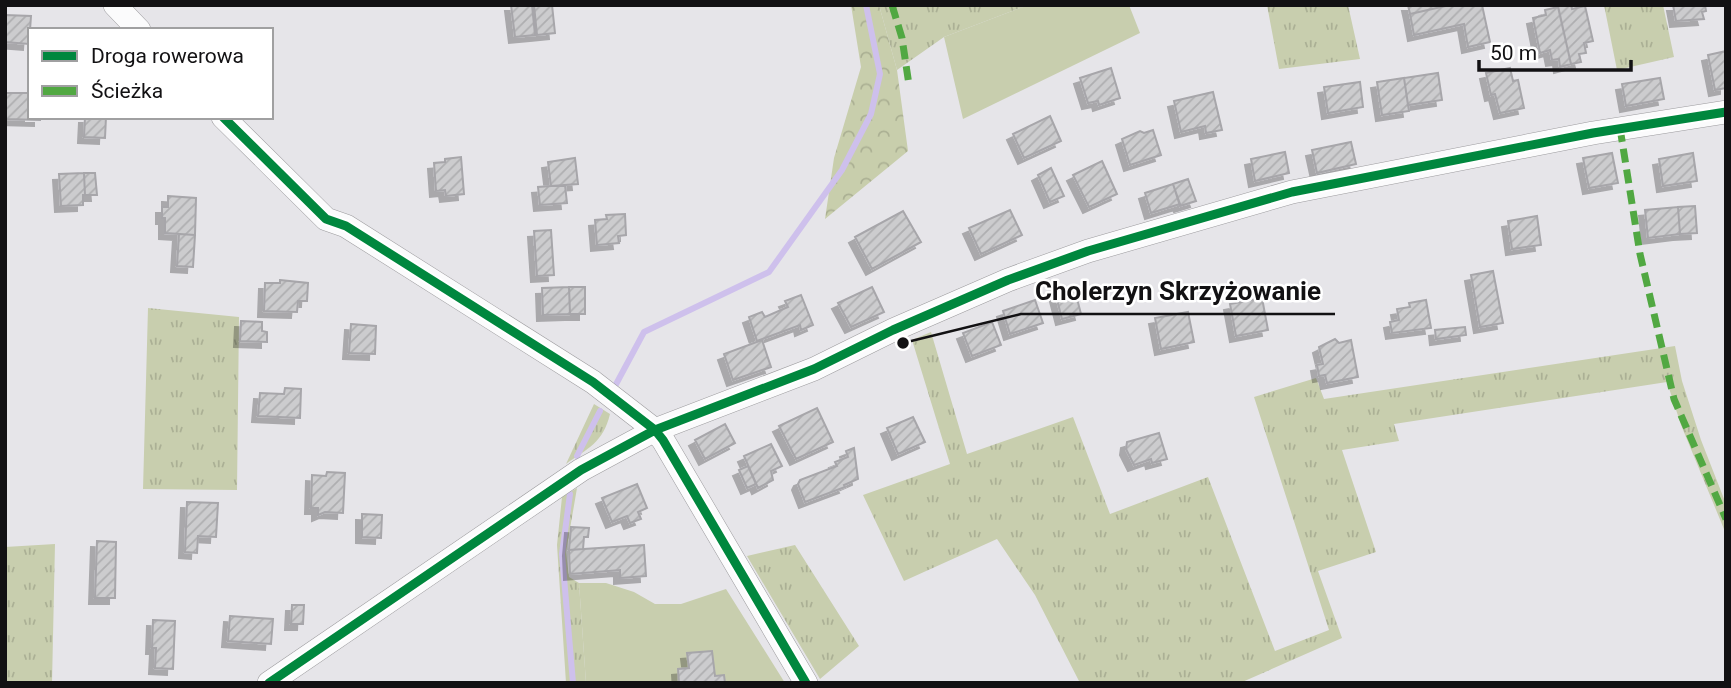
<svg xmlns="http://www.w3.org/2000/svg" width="1731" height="688" font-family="Roboto,sans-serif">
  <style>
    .grass { fill: url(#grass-tufts) }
    .forest { fill: url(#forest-crowns) }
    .green { fill: #c8ceae }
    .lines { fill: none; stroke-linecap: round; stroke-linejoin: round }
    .stream { stroke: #cec0ec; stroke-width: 6 }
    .building { fill: url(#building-hatch); stroke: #a7a6aa; stroke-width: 2; filter: url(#shadow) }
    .tertiary-casing { stroke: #9c9b9e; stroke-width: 24 }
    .tertiary { stroke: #fbfbfc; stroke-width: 23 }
    .quiet { stroke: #51a842; stroke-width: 7; stroke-dasharray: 14 7; stroke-linecap: butt }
    .cycleway-casing { stroke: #fff; stroke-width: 13 }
    .cycleway { stroke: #00873e; stroke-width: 9 }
    .leader { fill: none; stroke: #121113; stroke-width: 2.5 }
    .callout-dot { fill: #121113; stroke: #fff; stroke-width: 2.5 }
    .callout-label { font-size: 26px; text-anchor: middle; font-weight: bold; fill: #121113; stroke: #fff; stroke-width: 5; stroke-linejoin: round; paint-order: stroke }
  </style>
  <defs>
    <pattern id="grass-tufts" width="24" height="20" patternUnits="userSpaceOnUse" patternTransform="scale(1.75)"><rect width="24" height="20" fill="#c8ceae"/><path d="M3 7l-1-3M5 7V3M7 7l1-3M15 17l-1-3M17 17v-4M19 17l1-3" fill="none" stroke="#abb095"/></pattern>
    <pattern id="forest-crowns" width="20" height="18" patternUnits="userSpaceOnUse" patternTransform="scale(1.75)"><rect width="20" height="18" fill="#c8ceac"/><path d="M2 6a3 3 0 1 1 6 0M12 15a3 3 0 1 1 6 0" fill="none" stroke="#abb093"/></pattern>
    <pattern id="building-hatch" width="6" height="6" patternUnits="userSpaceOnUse" patternTransform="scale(1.75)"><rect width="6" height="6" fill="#ccccce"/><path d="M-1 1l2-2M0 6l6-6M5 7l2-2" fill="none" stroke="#aeaeb0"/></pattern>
    <filter id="shadow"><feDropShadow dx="-6" dy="6" stdDeviation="0" flood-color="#0004"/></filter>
  </defs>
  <rect width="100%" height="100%" fill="#e6e5e9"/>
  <path class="grass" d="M879 5H1028L944 37 897 70Z
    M1267 5H1348L1360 59 1279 69Z
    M1604 5H1663L1674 57 1617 70Z
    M148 308 239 317 237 490 143 489Z
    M931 332 967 454 1073 417 1110 514 1208 477 1275 651 1329 630 1254 397 1316 378 1324 399 1675 346 1682 381 1701 440 1726 504V534L1681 425 1667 382 1394 424 1399 441 1342 450 1376 552 1318 571 1342 638 1240 683H1080L1035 595 997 539 904 581 863 495 950 464 912 340Z
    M594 404 610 414C603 443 588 448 566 464Z
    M577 488 566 552 569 577 579 583 586 683H566L557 545 562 497Z
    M55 544 52 683H5V547Z
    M795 545 859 646 820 679 747 556Z"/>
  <path class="forest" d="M851 5H879L897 70 908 151 825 219 834 158 861 67Z"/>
  <path class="green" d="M1028 5H1129L1140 33 963 119 944 37Z
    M579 583H606L634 592 655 604H681L726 589 785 683H586Z"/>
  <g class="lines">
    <path class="stream" d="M614 388 644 332 769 272 842 170 871 114 880 74 866 5
      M577 456 600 411
      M570 494 562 554 573 683"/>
  </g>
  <path class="building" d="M511 5H532L535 35 515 37Z
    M534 5H552L555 33 537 35Z
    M1408 5H1450L1410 14Z
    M1450 5H1482L1490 42 1468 47 1464 24 1414 35 1410 14Z
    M1571 5 1572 9 1585 6 1593 41 1584 43 1586 53 1579 54 1581 62 1571 64 1558 6Z
    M1673 5H1705L1706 11 1702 12 1704 19 1676 21Z
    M1558 7 1571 64 1560 67 1559 59 1552 60 1550 50 1540 53 1533 18 1546 15 1545 10Z
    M5 15 31 16 29 44 5 42Z
    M1726 51V88L1715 90 1708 55Z
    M1111 68 1120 98 1099 105 1098 101 1088 103 1080 78Z
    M1510 68 1513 81 1518 80 1524 108 1500 113 1495 94 1491 95 1486 73Z
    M1438 73 1442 100 1408 105 1404 78Z
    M1404 78 1409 111 1382 115 1377 82Z
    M1660 78 1664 99 1626 106 1622 84Z
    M1360 82 1363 107 1328 113 1324 87Z
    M1213 92 1222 130 1206 133 1205 126 1181 132 1174 101Z
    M6 93H30V117H40V120L6 119Z
    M1050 116 1061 141 1024 158 1013 134Z
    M85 117H106L105 138 84 137Z
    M1153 130 1161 155 1130 165 1122 139 1140 131 1144 133Z
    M1351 142 1356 164 1317 173 1312 150Z
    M1285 152 1289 173 1255 181 1251 159Z
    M1612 153 1618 183 1589 188 1583 158Z
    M1693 153 1697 181 1663 186 1659 159Z
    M461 157 464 194 446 196 445 190 436 191 434 163 445 162V159Z
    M575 158 578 184 551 186 548 162Z
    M1102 161 1117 194 1089 207 1073 175Z
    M1051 168 1064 196 1050 202 1038 175Z
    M84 173 85 195H83V205L61 206 59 174Z
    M84 173H95L97 195H85Z
    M1188 179 1196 201 1180 206 1173 184Z
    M1173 184 1180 204 1151 213 1145 193Z
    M565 185 567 203 540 205 538 187Z
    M168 196 196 198 195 235 165 233V218H162V207H168Z
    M1695 206 1697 233 1680 234 1678 207Z
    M1678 207 1680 234 1648 238 1645 210Z
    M1010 210 1022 235 981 254 969 228Z
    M903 211 921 242 872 269 855 237Z
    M625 214 626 235 618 236 619 243 597 245 595 220 607 219 606 215Z
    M1537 216 1541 245 1512 249 1508 221Z
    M551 230 554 275 537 276 534 231Z
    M179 234 195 235 193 267 177 266Z
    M1493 271 1503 323 1480 327 1471 275Z
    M280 280 308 283 307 301H298L297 312 264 311 265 283H280Z
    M569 287 570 314 543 315 542 288Z
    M569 287H585V314H570Z
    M872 287 884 312 851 327 838 303Z
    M1074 287 1081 314 1062 319 1055 292Z
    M801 295 813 325 801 330 800 325 757 341 749 317 762 312 765 317 788 307 785 301Z
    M1262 298 1268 330 1236 336 1230 304Z
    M1035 300 1043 323 1010 334 1003 311Z
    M1426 300 1431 328 1392 333 1390 322 1399 320 1397 309 1410 307 1409 303Z
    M1188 312 1194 342 1161 349 1155 318Z
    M241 321 262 322V331L267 332V342L240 341Z
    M992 322 1001 345 972 356 963 333Z
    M351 324 376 326 375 354 349 353Z
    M1465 327 1466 335 1436 339 1435 330Z
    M1335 339 1339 343 1351 340 1358 377 1327 383 1325 375 1319 376 1317 365 1323 364 1319 347Z
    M762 340 771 367 733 380 724 354Z
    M285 388 301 389 300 418 258 416 260 393 284 394Z
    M817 408 833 442 796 459 779 426Z
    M913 417 925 442 898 454 887 428Z
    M725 424 735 443 705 459 695 440Z
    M1159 433 1167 459 1152 463 1151 459 1134 465 1126 449 1127 442Z
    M771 444 782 466 771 471 773 480 758 488 744 456Z
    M854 448 858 479 844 485 845 487 805 502 798 484 800 480 837 466 835 462 848 457 846 451Z
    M748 466 756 484 747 488 739 470Z
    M327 472 345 473 343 513 325 512 318 515V508H311L312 475 326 476Z
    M637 484 647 508 638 512 641 519 630 523 627 516 612 522 602 498Z
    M187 502 218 503 216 537 198 536 197 553 185 552Z
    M362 514 382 515 381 538 362 537Z
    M571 527 589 528 588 537H584L583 549 569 550Z
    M97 541 116 542 115 598H95Z
    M644 545 646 576 620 578V570L570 574 569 550Z
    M292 605H304L303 624H291Z
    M230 616 273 619 271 644 228 641Z
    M153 620 175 621 173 669 155 668 156 648H152Z
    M712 651 715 676 724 675 725 683H679L678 669 689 668 687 653Z"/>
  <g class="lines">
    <g class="tertiary-casing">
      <path id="tertiary" d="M115 5 139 30
        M223 117 326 219 346 226 593 382 655 430 663 440 806 683
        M269 683 581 470 655 430 814 369 893 330 1008 280 1088 251 1292 192 1593 133 1726 112"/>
    </g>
    <use href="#tertiary" class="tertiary"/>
    <path class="quiet" d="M892 5 902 38 909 85
      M1620 128 1640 254 1674 399 1726 519"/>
    <g class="cycleway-casing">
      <path id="cycleway" d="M223 117 326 219 346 226 593 382 655 430 663 440 806 683
        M269 683 581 470 655 430 814 369 893 330 1008 280 1088 251 1292 192 1593 133 1726 112"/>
    </g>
    <use href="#cycleway" class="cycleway"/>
  </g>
  <path class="leader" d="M903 343L1021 314H1335"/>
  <circle class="callout-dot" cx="903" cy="343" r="7"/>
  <g class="callout-label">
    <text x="1178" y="300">Cholerzyn Skrzyżowanie</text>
  </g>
  <rect width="1731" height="688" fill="none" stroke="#121113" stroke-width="14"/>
  <rect x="28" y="28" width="245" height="91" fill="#ffffff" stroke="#a0a0a1" stroke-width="2"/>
  <rect x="42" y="51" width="35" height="10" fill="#00873e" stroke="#a0a0a1" stroke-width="2"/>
  <text x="91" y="63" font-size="21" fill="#121113">Droga rowerowa</text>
  <rect x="42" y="86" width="35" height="10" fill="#51a842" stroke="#a0a0a1" stroke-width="2"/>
  <text x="91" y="98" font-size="21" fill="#121113">Ścieżka</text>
  <path d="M1479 60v10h152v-10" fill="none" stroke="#121113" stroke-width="3.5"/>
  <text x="1490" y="60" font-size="21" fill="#121113" stroke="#ffffff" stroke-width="5" paint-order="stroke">50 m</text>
</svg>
